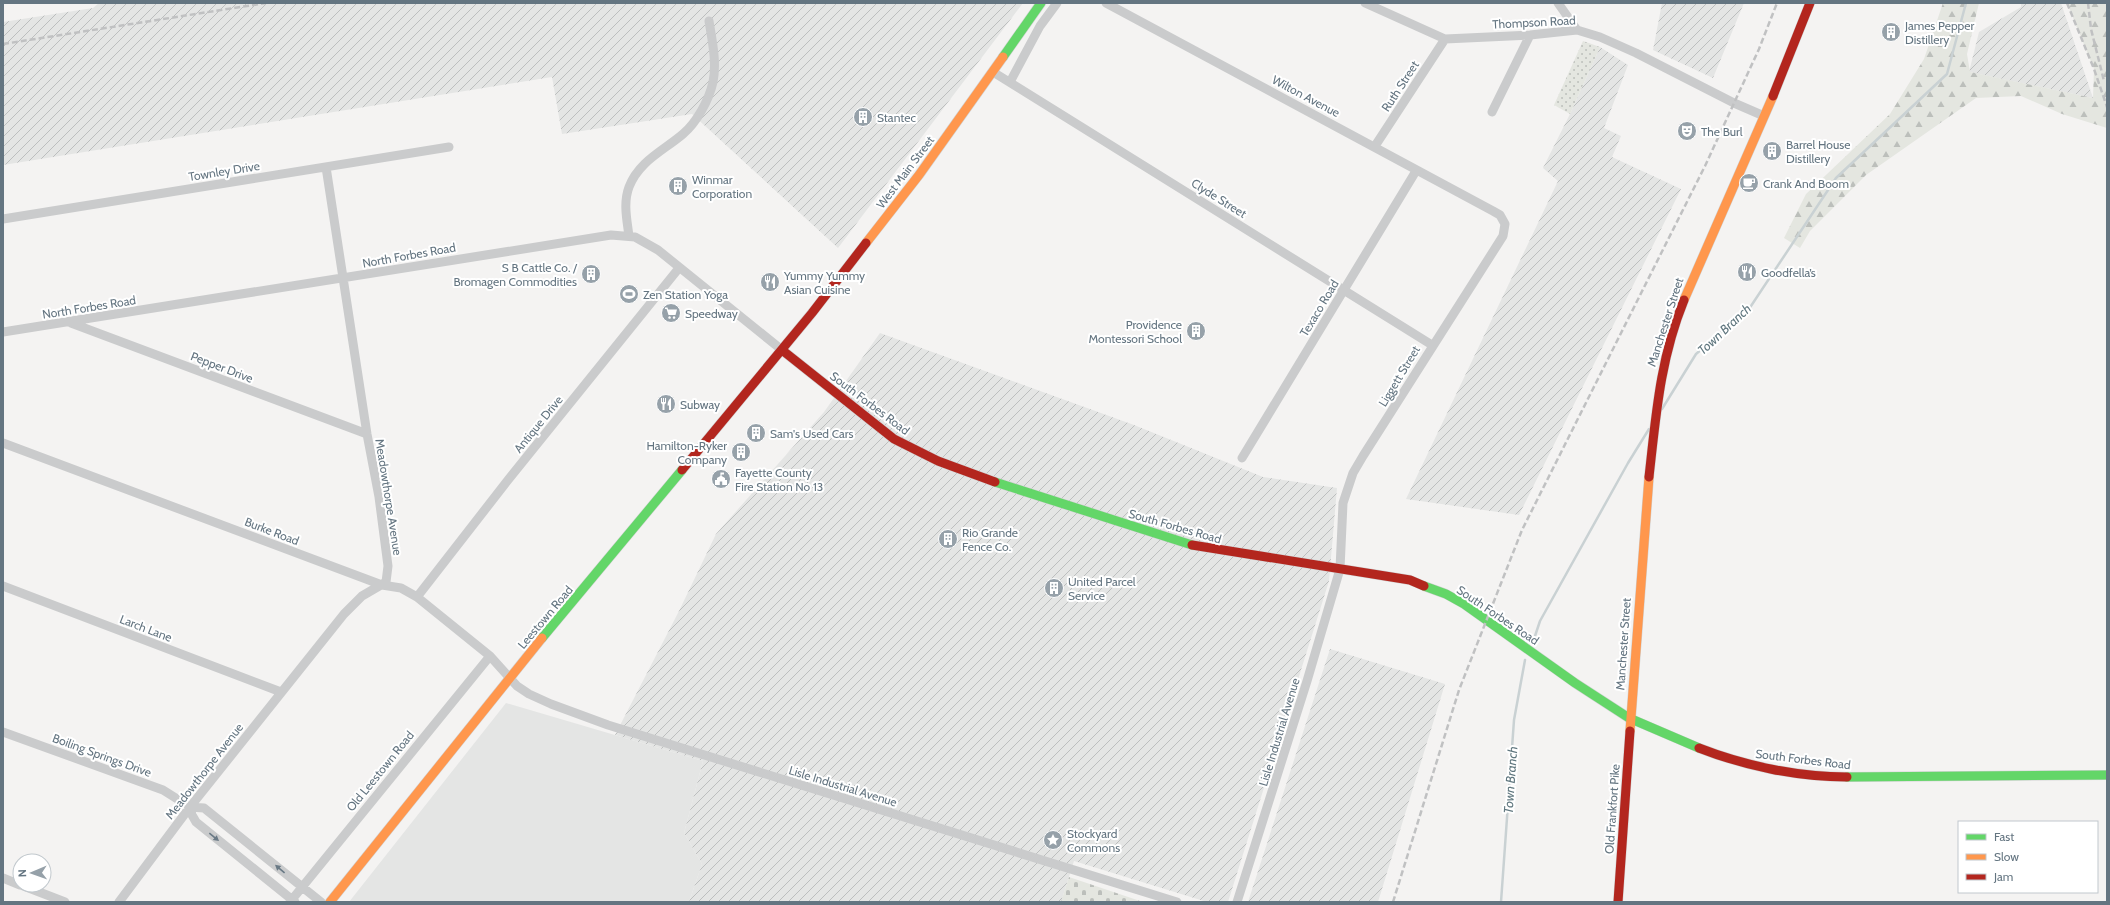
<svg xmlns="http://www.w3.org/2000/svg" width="2110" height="905" font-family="Cabin,sans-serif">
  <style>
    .built { fill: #e4e5e4 }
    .industrial { fill: url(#industrial-furrows) }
    .grass { fill: url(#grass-dots) }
    .forest { fill: url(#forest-firs) }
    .cemetery { fill: url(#cemetery-stones) }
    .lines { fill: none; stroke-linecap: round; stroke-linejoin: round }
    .stream { stroke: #c9d1d3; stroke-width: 2.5 }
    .fast-casing { stroke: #d0d1d2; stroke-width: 10 }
    .slow-casing { stroke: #d0d1d2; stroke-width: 10 }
    .jam-casing { stroke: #d0d1d2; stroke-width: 10 }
    .street { stroke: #cacbcc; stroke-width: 9 }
    .fast { stroke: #63d668; stroke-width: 9 }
    .slow { stroke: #ff974d; stroke-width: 9 }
    .jam { stroke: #b3261e; stroke-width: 9 }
    .rail { stroke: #c0c1c2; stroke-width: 2.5; stroke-dasharray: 6 3; stroke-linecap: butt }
    .oneway { fill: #697985 }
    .labels { text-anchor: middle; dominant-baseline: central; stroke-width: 4; stroke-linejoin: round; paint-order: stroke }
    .street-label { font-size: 12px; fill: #647581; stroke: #fff }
    .poi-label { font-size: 12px; fill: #647581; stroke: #fff; text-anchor: start }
    .water-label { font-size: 13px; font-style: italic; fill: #60777f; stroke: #fff }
  </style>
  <defs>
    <pattern id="industrial-furrows" width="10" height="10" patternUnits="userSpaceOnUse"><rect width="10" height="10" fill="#e4e5e4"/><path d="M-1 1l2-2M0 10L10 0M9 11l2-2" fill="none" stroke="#bcbebe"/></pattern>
    <pattern id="grass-dots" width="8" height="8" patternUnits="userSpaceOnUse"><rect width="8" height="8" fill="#e4e6e0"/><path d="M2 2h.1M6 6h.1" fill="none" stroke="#bcbfbb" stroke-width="1.8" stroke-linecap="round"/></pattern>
    <pattern id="forest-firs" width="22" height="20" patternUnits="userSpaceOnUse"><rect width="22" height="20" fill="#e4e6e0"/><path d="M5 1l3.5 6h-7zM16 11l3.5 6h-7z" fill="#bcbfbb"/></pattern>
    <pattern id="cemetery-stones" width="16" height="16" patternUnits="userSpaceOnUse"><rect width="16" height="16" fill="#e4e6e0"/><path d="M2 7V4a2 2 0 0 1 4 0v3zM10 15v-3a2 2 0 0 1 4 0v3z" fill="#bcbfbb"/></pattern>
  </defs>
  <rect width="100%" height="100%" fill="#f4f3f2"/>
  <path class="built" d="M506 703 703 761 684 833 702 864 689 902H349Z"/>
  <path class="industrial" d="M99 3H1023L838 248 692 114 562 134 552 77 3 165V22L93 8Z
    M1662 3H1744L1713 78 1653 50Z
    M2021 3H2061L2093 98 1969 72 1979 32 2021 7Z
    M1600 47 1628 65 1604 128 1621 136 1612 157 1681 189 1519 515 1406 499 1558 181 1543 168 1570 114Z
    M880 333 1134 425 1263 477 1337 488 1329 581 1228 902H1207L1074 861 1061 902H689L702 864 684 833 703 761 615 735 679 611 716 534 824 412Z
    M1330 649 1445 684 1378 902H1248Z"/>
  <path class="grass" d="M1583 41 1600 47 1570 114 1554 105Z"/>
  <path class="forest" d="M1943 3H1979L1967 54 1970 72 2093 98 2094 69 2067 3H2107V128L2062 114 2021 96 1976 98 1866 175 1810 231 1800 248 1784 238 1806 194 1890 114 1924 59Z"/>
  <path class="cemetery" d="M1069 877 1143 902H1061Z"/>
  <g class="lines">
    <path class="stream" d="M1662 409 1696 354 1749 309 1836 178 1947 74 1966 3
      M1534 639 1540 621 1628 463 1649 429
      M1501 902 1514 720 1525 660"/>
    <g class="fast-casing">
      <path id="fast" d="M1003 57 1041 3
        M995 482 1192 545
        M1424 586 1446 594 1464 604 1575 683 1629 718 1699 748
        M542 638 682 470
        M1847 777 2107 775"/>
    </g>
    <g class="slow-casing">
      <path id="slow" d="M866 243 919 175 1003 57
        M1684 300 1773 96
        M1630 731 1649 477
        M330 902 542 638"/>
    </g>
    <g class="jam-casing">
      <path id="jam" d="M1773 96 1810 3
        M782 350 894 439 938 461 995 482
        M682 470 812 313 866 243
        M1649 477C1656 415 1660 359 1684 300
        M1192 545 1410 580 1424 586
        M1699 748C1745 766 1798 777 1847 777
        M1618 902 1630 731"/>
    </g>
    <path class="street" d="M1106 3 1493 211 1500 215 1505 224 1503 236 1363 456 1353 473 1343 503 1340 569 1307 681 1237 902
      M1365 3 1445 39 1530 35 1577 30 1600 37 1636 53 1734 103 1764 116
      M1558 3 1577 30
      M993 72 1432 345
      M1010 82 1040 26 1057 3
      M1492 112 1530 35
      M1375 146 1445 39
      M3 219 449 147
      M629 236C627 220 623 203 629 187 639 161 663 151 683 134 697 122 709 100 713 82 717 62 712 40 709 21
      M71 323 367 434
      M3 332 611 235 635 237 658 250 782 350
      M3 443 382 585 401 588 417 597 490 656 517 686 529 694 551 704 608 725 1177 902
      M1242 458 1416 171
      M3 586 281 692
      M417 597 508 480 679 268
      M3 732 163 790 190 807 204 808 321 902
      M190 807 192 815 196 822 295 902
      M3 878 20 885
      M21 885 65 902
      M119 902 190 807 344 614 362 596 386 582 388 566 379 497 367 434 326 167
      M290 902 490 656"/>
    <use href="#fast" class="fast"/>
    <use href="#slow" class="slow"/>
    <use href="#jam" class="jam"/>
    <path class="rail" d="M2067 3 2094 69 2107 107
      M2088 3 2091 29 2104 81
      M3 44 266 3
      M1393 902 1459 690 1522 530 1705 166 1759 49 1777 3"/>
  </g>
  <defs><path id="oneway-solid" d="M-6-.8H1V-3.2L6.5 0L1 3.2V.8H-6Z"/></defs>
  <g class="oneway">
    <use href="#oneway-solid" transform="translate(214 837) rotate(39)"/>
    <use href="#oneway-solid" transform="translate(280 869) rotate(-140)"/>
  </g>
  <defs>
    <g id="building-disc" transform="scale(1)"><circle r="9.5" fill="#96a1a9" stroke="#fff"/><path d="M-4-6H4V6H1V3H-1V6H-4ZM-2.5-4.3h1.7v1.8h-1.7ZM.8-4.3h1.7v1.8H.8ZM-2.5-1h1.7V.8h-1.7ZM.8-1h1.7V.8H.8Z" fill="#fff"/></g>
    <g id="theatre-disc" transform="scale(1)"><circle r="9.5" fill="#96a1a9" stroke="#fff"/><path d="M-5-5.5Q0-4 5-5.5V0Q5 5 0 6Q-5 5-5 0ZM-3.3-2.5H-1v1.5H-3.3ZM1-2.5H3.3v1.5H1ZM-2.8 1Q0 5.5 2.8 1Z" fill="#fff"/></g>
    <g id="cafe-disc" transform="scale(1)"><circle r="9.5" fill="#96a1a9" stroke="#fff"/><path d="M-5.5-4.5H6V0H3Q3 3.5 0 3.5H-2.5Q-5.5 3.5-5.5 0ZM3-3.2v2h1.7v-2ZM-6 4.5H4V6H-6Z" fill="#fff"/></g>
    <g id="restaurant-disc" transform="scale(1)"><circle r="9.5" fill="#96a1a9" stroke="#fff"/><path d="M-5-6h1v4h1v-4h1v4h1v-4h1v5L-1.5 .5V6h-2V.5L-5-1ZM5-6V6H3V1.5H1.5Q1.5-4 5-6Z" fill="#fff"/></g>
    <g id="stadium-disc" transform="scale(1)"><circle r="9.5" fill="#96a1a9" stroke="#fff"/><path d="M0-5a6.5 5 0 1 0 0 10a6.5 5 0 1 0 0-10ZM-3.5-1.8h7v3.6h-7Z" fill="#fff"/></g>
    <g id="supermarket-disc" transform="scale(1)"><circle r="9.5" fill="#96a1a9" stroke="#fff"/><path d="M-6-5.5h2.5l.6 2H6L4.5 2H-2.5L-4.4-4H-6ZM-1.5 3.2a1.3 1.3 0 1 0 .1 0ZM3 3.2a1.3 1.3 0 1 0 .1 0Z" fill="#fff"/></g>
    <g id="civic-disc" transform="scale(1)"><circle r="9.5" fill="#96a1a9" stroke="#fff"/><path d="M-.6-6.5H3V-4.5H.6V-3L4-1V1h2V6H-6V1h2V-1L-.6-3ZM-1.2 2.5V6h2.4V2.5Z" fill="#fff"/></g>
    <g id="sight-disc" transform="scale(1)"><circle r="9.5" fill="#96a1a9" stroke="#fff"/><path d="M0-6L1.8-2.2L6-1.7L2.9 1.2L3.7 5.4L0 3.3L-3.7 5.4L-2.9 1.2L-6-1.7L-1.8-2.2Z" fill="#fff"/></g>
  </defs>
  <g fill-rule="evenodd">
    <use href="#building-disc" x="1891" y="32"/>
    <use href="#building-disc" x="863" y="117"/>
    <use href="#theatre-disc" x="1687" y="131"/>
    <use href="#building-disc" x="1772" y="151"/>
    <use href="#cafe-disc" x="1749" y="183"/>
    <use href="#building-disc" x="678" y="186"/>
    <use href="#restaurant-disc" x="1747" y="272"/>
    <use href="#building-disc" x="591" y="274"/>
    <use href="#restaurant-disc" x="770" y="282"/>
    <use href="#stadium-disc" x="629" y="294"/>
    <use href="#supermarket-disc" x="671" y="313"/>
    <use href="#building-disc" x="1196" y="331"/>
    <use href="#restaurant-disc" x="666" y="404"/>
    <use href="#building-disc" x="756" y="433"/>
    <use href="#building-disc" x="741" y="452"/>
    <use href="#civic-disc" x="721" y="479"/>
    <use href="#building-disc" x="948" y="539"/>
    <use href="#building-disc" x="1054" y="588"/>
    <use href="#sight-disc" x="1053" y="840"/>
  </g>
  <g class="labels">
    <g class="street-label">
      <text transform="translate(1534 22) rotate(-3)">Thompson Road</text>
      <text transform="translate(1400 86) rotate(-57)">Ruth Street</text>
      <text transform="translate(1306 96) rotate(28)">Wilton Avenue</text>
      <text transform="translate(224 171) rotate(-9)">Townley Drive</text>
      <text transform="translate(905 172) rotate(-53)">West Main Street</text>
      <text transform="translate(1219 198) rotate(32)">Clyde Street</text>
      <text transform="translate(409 255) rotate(-10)">North Forbes Road</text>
      <text transform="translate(89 307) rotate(-9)">North Forbes Road</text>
      <text transform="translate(1319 308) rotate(-59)">Texaco Road</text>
      <text transform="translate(1665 322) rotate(-72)">Manchester Street</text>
      <text transform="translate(222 367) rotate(21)">Pepper Drive</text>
      <text transform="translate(1399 376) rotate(-59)">Liggett Street</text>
      <text transform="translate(870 403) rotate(37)">South Forbes Road</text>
      <text transform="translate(538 424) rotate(-51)">Antique Drive</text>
      <text transform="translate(389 497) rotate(81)">Meadowthorpe Avenue</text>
      <text transform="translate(1175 526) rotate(16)">South Forbes Road</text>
      <text transform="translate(272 531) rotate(21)">Burke Road</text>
      <text transform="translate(1498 615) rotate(34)">South Forbes Road</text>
      <text transform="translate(545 617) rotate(-50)">Leestown Road</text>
      <text transform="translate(146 628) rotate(21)">Larch Lane</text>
      <text transform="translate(1623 644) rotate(-86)">Manchester Street</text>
      <text transform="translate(1279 732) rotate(-73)">Lisle Industrial Avenue</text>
      <text transform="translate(102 755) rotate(20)">Boiling Springs Drive</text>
      <text transform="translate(1803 759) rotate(7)">South Forbes Road</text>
      <text transform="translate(204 771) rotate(-52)">Meadowthorpe Avenue</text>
      <text transform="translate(380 771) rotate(-51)">Old Leestown Road</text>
      <text transform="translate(843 786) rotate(17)">Lisle Industrial Avenue</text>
      <text transform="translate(1612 809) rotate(-86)">Old Frankfort Pike</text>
    </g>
    <g class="poi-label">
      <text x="1905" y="25">James Pepper<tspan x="1905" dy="14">Distillery</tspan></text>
      <text x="877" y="117">Stantec</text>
      <text x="1701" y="131">The Burl</text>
      <text x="1786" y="144">Barrel House<tspan x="1786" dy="14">Distillery</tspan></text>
      <text x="692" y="179">Winmar<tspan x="692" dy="14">Corporation</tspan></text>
      <text x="1763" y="183">Crank And Boom</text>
      <text x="577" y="267" text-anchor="end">S B Cattle Co. /<tspan x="577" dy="14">Bromagen Commodities</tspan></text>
      <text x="1761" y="272">Goodfella’s</text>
      <text x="784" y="275">Yummy Yummy<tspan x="784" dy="14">Asian Cuisine</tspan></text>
      <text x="643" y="294">Zen Station Yoga</text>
      <text x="685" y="313">Speedway</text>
      <text x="1182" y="324" text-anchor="end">Providence<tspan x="1182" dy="14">Montessori School</tspan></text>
      <text x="680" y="404">Subway</text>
      <text x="770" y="433">Sam's Used Cars</text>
      <text x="727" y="445" text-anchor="end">Hamilton-Ryker<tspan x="727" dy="14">Company</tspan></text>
      <text x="735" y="472">Fayette County<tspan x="735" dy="14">Fire Station No 13</tspan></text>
      <text x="962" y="532">Rio Grande<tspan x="962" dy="14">Fence Co.</tspan></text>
      <text x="1068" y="581">United Parcel<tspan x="1068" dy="14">Service</tspan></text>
      <text x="1067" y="833">Stockyard<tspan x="1067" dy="14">Commons</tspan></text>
    </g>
    <g class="water-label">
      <text transform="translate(1724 329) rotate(-43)">Town Branch</text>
      <text transform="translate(1510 780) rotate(-86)">Town Branch</text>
    </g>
  </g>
  <rect width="2110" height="905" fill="none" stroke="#647581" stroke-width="8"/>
  <rect x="1958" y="821" width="140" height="72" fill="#ffffff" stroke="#c1c8cd"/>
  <rect x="1966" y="834" width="20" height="6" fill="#63d668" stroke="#c1c8cd"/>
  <text x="1994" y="841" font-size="12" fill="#647581">Fast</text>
  <rect x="1966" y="854" width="20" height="6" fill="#ff974d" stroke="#c1c8cd"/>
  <text x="1994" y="861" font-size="12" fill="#647581">Slow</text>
  <rect x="1966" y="874" width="20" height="6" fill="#b3261e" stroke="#c1c8cd"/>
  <text x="1994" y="881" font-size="12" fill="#647581">Jam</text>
  <g transform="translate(32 873) rotate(268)"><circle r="19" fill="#ffffff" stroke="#c1c8cd"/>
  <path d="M0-3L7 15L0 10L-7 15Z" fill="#96a1a9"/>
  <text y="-6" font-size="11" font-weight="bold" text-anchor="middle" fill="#647581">N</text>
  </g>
</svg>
